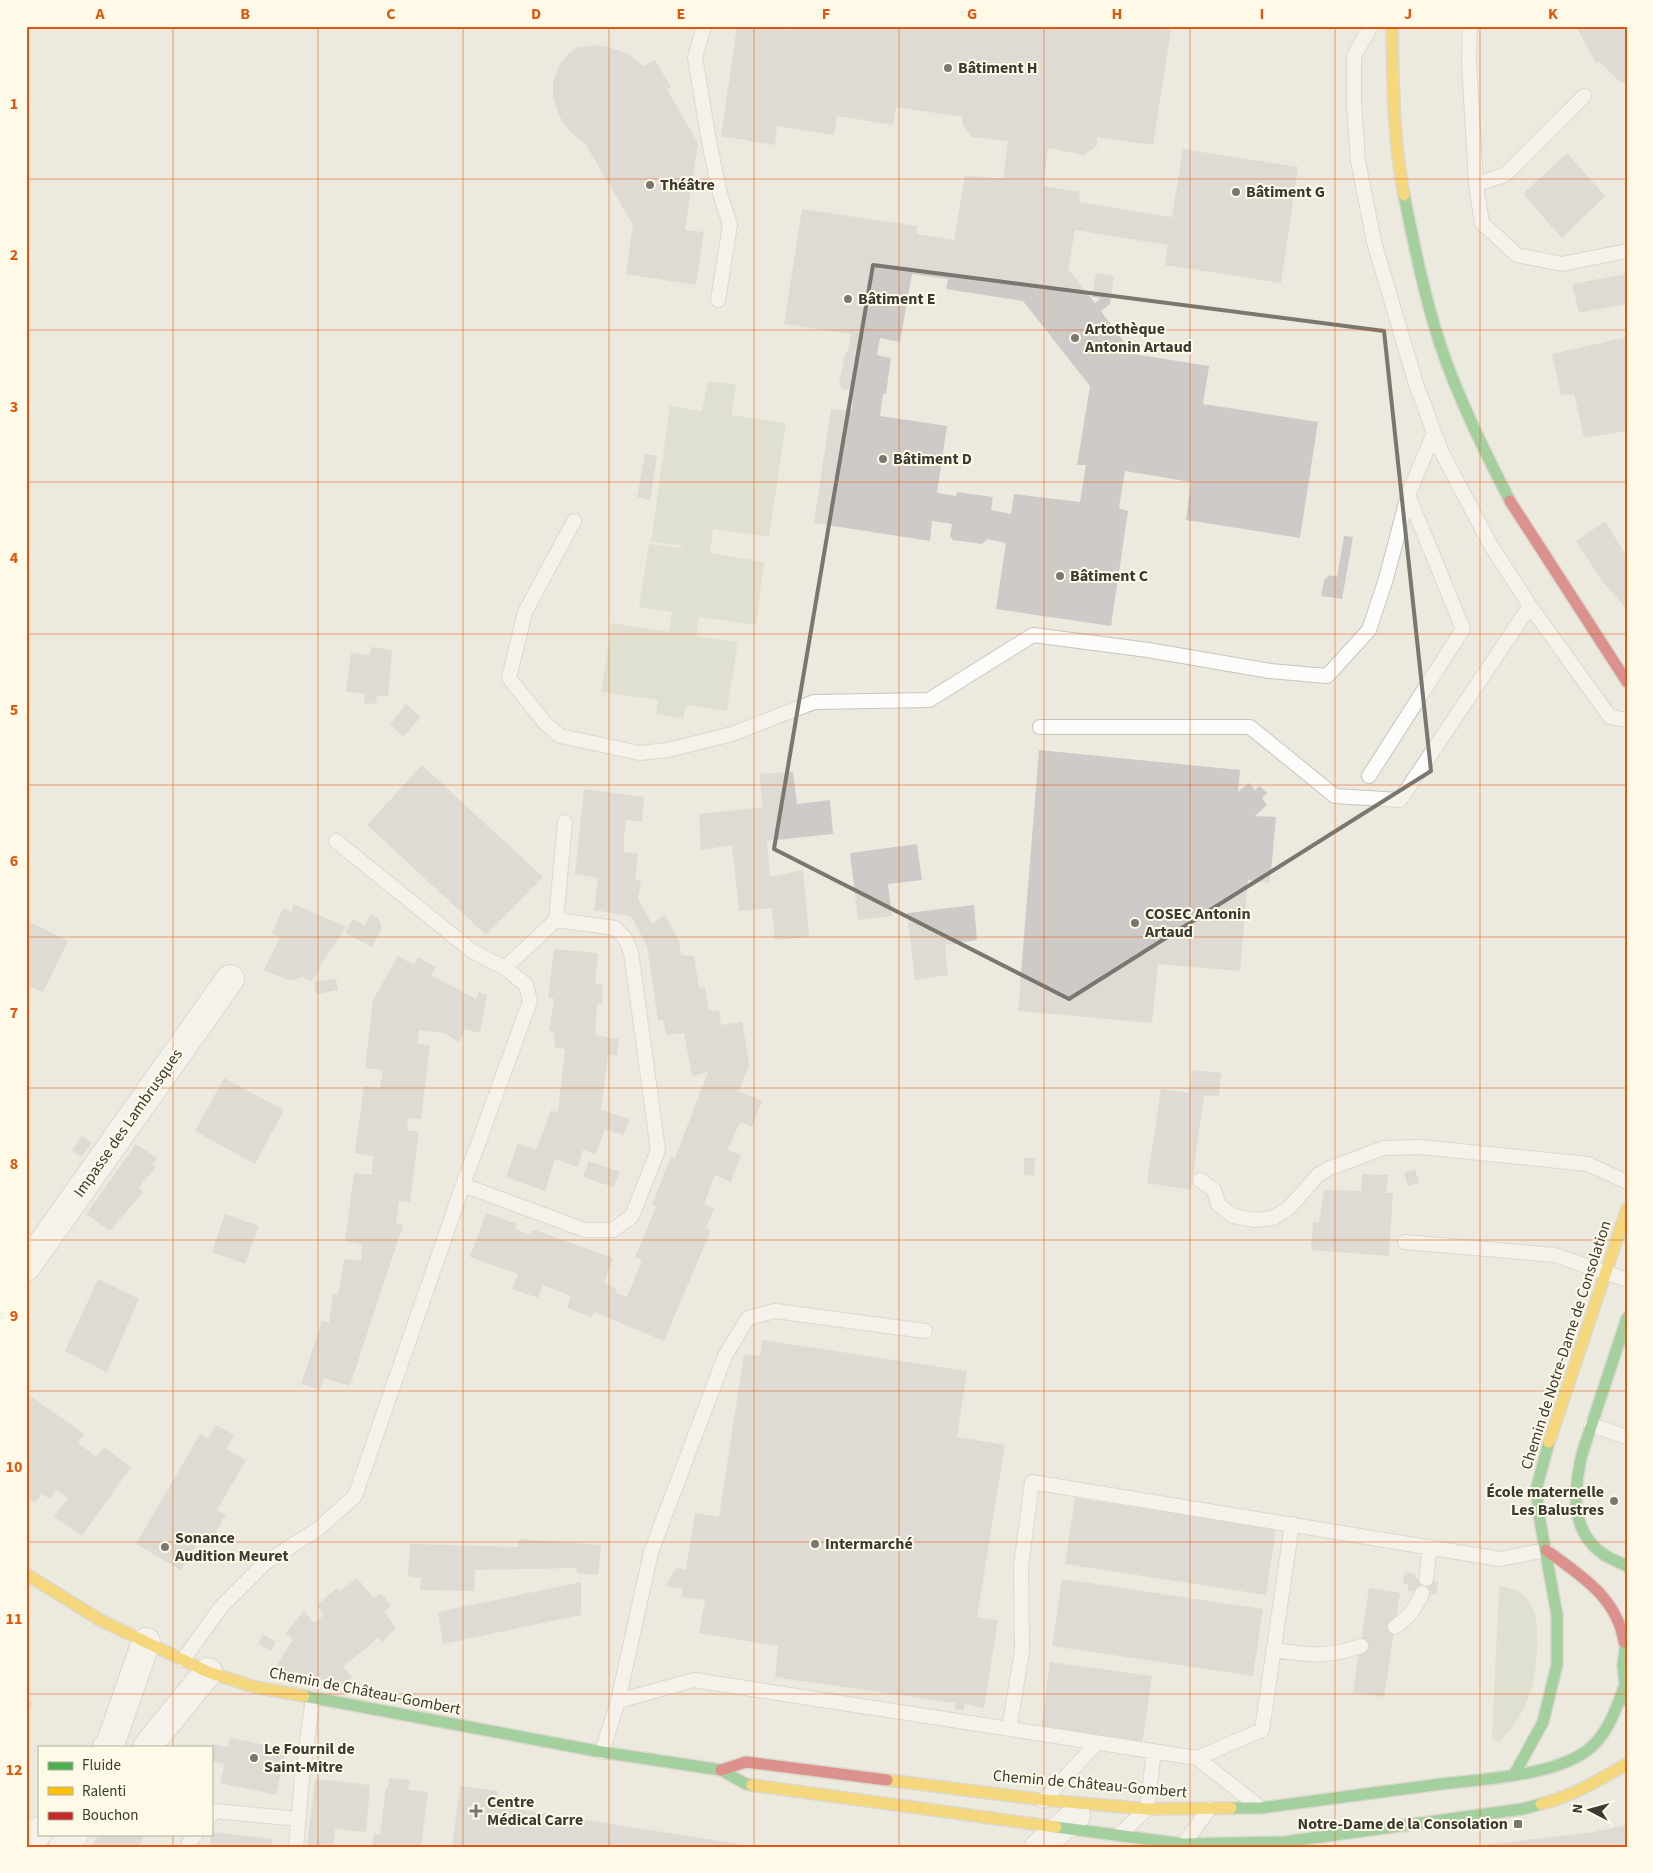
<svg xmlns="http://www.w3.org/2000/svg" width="1653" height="1873" font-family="'Source Sans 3',sans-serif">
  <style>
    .green { fill: #ced6bf }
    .building { fill: #cecac7; fill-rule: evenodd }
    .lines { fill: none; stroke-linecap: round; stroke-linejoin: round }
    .lane-casing { stroke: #c7c5bd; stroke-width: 16 }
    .street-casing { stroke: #c7c5bd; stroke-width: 30 }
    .fast-casing { stroke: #c7c5bd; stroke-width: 14 }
    .slow-casing { stroke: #c7c5bd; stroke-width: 14 }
    .jam-casing { stroke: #c7c5bd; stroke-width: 14 }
    .lane { stroke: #fcfcfa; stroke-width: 14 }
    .street { stroke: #fcfcfa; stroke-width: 28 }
    .fast { stroke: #4caf50; stroke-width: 11 }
    .slow { stroke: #ffc107; stroke-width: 11 }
    .jam { stroke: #c62828; stroke-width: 11 }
    .marked { fill: none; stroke: #79776f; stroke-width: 4; stroke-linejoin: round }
    .grid { fill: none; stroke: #df570e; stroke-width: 1; stroke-opacity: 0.55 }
    .poi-dot { fill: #79776f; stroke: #fffae7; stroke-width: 2 }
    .labels { text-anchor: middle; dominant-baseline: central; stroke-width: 4; stroke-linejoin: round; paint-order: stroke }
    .poi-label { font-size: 16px; font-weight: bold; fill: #3b3932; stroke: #fffae7; text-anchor: start }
    .street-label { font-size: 16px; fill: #3b3932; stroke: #fffae7 }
    .neatline { fill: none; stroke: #df570e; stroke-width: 2 }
    .grid-label { font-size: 16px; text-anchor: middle; font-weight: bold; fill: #df570e }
  </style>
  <rect width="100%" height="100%" fill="#ece9df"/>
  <path class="green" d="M708 381 736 385 731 415 786 423 769 537 713 529 710 553 764 562 756 625 699 617 696 636 738 642 727 711 686 705 683 719 656 714 658 700 601 692 612 623 669 632 672 612 639 607 649 544 681 548V545L651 542 670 406 702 411Z
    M1499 1586C1511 1587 1522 1591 1529 1601 1543 1621 1537 1677 1528 1699 1521 1715 1513 1728 1500 1741L1492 1740Z"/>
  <path class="building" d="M737 26H762L793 30V26H1147L1171 30 1153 145 1097 137V146L1084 155 1048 148 1043 186 1080 192 1079 202 1172 217 1183 149 1298 167 1281 283 1165 265 1168 245 1075 230 1068 269 1095 303 1101 298 1092 297 1096 273 1114 276 1110 304 1101 311 1133 354 1209 366 1203 404 1318 422 1300 538 1186 520 1191 482 1125 471 1119 508 1128 511 1111 626 996 609 1006 543 987 539 982 544 953 540 950 536 952 524 932 521 930 541 814 523 831 409 852 411 853 391 843 389 839 384 845 354 848 351 851 334 784 324 802 209 917 226V234L954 240 965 175 1003 179 1008 141 971 137 962 124 963 117 896 107 893 125 837 116 834 135 777 126 775 145 721 136ZM912 274 948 279 946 289 1023 301 1090 386 1077 465H1086L1080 502 1014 494 1011 514 991 510 993 497 957 492 956 496 937 493 947 426 880 416 883 394H886L891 358 877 355 880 338 900 342Z
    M1576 26H1627V87L1623 82 1621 83 1599 61 1596 63Z
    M595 45 609 47 630 55 643 66 655 60 671 87 667 90 698 143 685 230 704 232 696 285 626 274 633 225 586 145 570 132 559 116 553 96V81L560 64 569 53 577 48Z
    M1567 153 1605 196 1562 238 1523 194Z
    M1627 274V304L1579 313 1572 284Z
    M1627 337V431L1584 438 1574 394 1561 395 1552 354Z
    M645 454 657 456 650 500 637 497Z
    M1605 521 1627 557V609L1602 581 1576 541Z
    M1344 536 1353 537 1342 599 1321 596 1324 580 1330 575 1337 577Z
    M371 647 392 650 388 696H377L376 704 364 703 365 694 346 691 351 653 370 655Z
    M406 704 421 717 403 736 390 725Z
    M1039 750 1240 770 1238 792 1249 783 1255 790 1260 786 1267 793 1262 798 1267 805 1255 816 1276 817 1270 883 1248 880 1240 971 1158 964 1152 1023 1018 1011Z
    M422 765 543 877 486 935 367 825Z
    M793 772 797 804 830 800 833 834 767 841 770 877 803 870 809 937 775 940 772 908 739 911 732 845 701 850 699 814 763 807 759 774Z
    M584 789 644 797 642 822 626 820 624 838V852L638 854 635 880 641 881 638 899 652 924 665 915 679 941 681 955 694 956 699 988 705 987 709 1011 719 1010 721 1025 742 1022 750 1068H748L739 1091 762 1101 752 1127 740 1122 728 1150 741 1155 731 1182 715 1175 704 1204 714 1209 706 1228 711 1230 664 1341 594 1312 592 1317 567 1308 571 1296 543 1285 538 1298 512 1289 518 1274 470 1257 486 1213 517 1224 515 1229 531 1235 532 1230 538 1231 613 1258 604 1283 617 1289 616 1293 627 1297 642 1260 635 1257 656 1207 652 1205 671 1156 675 1158 708 1072 692 1076 684 1033 666 1035 663 1020H658L647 946 631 916 594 910 598 878 575 874Z
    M917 844 922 880 888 884 892 916 858 920 850 853Z
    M294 904 346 927 323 961 315 978 310 981 302 977 291 981 264 970 280 937 272 934 283 908 291 912Z
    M974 905 977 940 945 945 948 975 915 980 907 913Z
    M371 914 378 918 381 924V930L372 947 345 933 353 919 364 926Z
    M26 920 68 941 43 992 26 985Z
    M554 949 598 953 595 984 603 985 602 1005 597 1004 595 1035 619 1039 617 1056 608 1055 601 1110 630 1119 623 1135 605 1129 596 1154 583 1150 578 1167 555 1159 545 1191 506 1177 518 1143 536 1150 551 1110 558 1113 565 1049 555 1048 554 1031H549L554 999 548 998Z
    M398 956 414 965 418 957 436 967 431 975 476 999 479 992 487 995 485 1006 480 1033 465 1029 459 1042 444 1033 419 1030 417 1044 430 1045 421 1119 408 1118 407 1130 419 1132 410 1202 399 1201 396 1224 403 1225 350 1386 324 1378 320 1390 301 1384 322 1321 329 1323 333 1294 338 1295 344 1259 361 1261 362 1244 345 1241 354 1173 372 1175 373 1156 355 1153 364 1086 380 1088 383 1070 365 1068 373 1000Z
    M336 979 338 990 316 994 314 982Z
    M1192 1070 1221 1073 1219 1097 1204 1095 1191 1190 1147 1183 1161 1089 1189 1093Z
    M224 1078 284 1110 255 1164 195 1131Z
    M82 1136 92 1143 81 1157 72 1150Z
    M136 1144 157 1158 152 1164 156 1167 139 1187 143 1192 110 1231 86 1214Z
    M1024 1158H1035L1034 1176 1024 1175Z
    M589 1161 620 1172 613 1187 583 1177Z
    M1415 1169 1419 1183 1408 1186 1404 1173Z
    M1362 1174 1388 1175 1386 1193H1393L1389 1256 1311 1250 1313 1222 1319 1223 1324 1190 1361 1191Z
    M225 1214 259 1226 245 1264 212 1252Z
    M98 1279 139 1299 107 1372 65 1351Z
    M762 1340 967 1371 957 1437 1005 1445 977 1617 998 1620 984 1708 964 1704V1710L955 1709V1703L775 1677 778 1646 699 1633 705 1600 681 1597 683 1589 665 1586 676 1568 686 1570 695 1513 719 1517 744 1354 760 1356Z
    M32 1397 84 1434 78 1443 97 1457 104 1447 131 1467 82 1536 54 1517 68 1498 56 1490 50 1499 42 1494 35 1503 26 1497V1405Z
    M216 1425 234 1435 226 1449 246 1460 217 1510 226 1515 208 1545 199 1540 181 1570 136 1544 200 1434 208 1439Z
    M1075 1498 1276 1528 1266 1595 1065 1564Z
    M519 1539 601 1545 598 1575 576 1573 577 1568 475 1570 474 1591 420 1590 421 1578 408 1576 410 1544 518 1547Z
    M1405 1572 1415 1574V1578L1438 1582 1436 1595 1408 1591V1585L1403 1584Z
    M357 1578 374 1598 381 1593 391 1606 384 1612 396 1628 382 1642 378 1638 343 1667 352 1677 344 1686 274 1668 293 1640 286 1633 304 1611 314 1623 324 1615 317 1605 337 1588 340 1591Z
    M1062 1579 1263 1609 1253 1676 1052 1646Z
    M581 1582V1615L443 1644 438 1612Z
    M1369 1588 1400 1593 1384 1697 1353 1692Z
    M263 1634 276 1642 271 1651 258 1644Z
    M1050 1662 1152 1676 1142 1744 1041 1729Z
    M26 1699 33 1703 26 1712Z
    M230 1738 286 1749 276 1795 220 1783 225 1764 211 1761V1747H209L213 1744 228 1747Z
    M389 1778 410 1780 408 1790 428 1792 421 1847H372L374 1834 380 1835 386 1787H388Z
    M315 1779 370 1785 366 1832 335 1829 334 1846 324 1844V1847H307Z
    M460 1786 498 1791 497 1806 758 1847H452Z
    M1627 1825V1847H1484L1483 1845 1594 1832Z
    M211 1832 273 1839 271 1847H210Z
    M100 1834H141L144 1836 138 1847H90Z"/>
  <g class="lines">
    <g class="lane-casing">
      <path id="lane" d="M704 26 695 57 709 141 719 190 730 225 718 300
        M1371 26 1354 56V104L1358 161 1374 242 1416 384 1441 451 1490 544 1530 606 1610 717 1627 720
        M1470 26 1469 62 1476 184 1482 223 1517 255 1562 264 1627 251
        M1476 184 1505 175 1584 96
        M574 521 525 612 509 678 545 723 560 736 640 753 668 750 732 734 814 702 929 700 1033 635 1148 650 1270 671 1327 676 1369 630 1386 579 1408 495
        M1040 727H1250L1335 796 1400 800 1530 606
        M1369 776 1463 629 1408 495 1434 433
        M556 920 565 822
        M1200 1180 1214 1190 1218 1204 1233 1216 1255 1220 1273 1218 1289 1208 1318 1175 1330 1168 1384 1148 1420 1147 1588 1164 1627 1182
        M463 1185 585 1230H613L632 1216 658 1150 631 952 625 938 615 928 556 920 505 968
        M1405 1242 1555 1255 1627 1280
        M1591 1425 1627 1437
        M1426 1579 1430 1547
        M1395 1627C1408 1617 1416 1609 1422 1593
        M1274 1650C1310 1655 1325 1658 1361 1646
        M183 1660 221 1607 266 1562 318 1529 355 1496 463 1185 530 1001 526 985 505 968 472 951 336 841
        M618 1701 694 1680 1197 1758 1258 1806
        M1009 1729 1022 1651 1021 1566 1032 1482 1500 1559 1546 1550
        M602 1752 618 1701 651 1552 725 1356 748 1318 775 1311 925 1331
        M1197 1758 1262 1730 1292 1524
        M1043 1801 1097 1743
        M211 1816 215 1811 299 1819
        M1120 1834 1147 1809 1154 1751
        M1183 1845 1209 1809
        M188 1847 189 1843 196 1834
        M296 1847 302 1777 313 1698"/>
    </g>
    <g class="street-casing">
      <path id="street" d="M26 1267 230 979
        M107 1747 111 1742 146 1642
        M147 1747 208 1672
        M26 1846 39 1831
        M63 1847 74 1834
        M1039 1847 1076 1815"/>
    </g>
    <g class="fast-casing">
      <path id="fast" d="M1404 195C1414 244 1424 295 1440 344 1458 398 1484 450 1510 501
        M1627 1318 1582 1454C1574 1489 1569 1530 1603 1554 1610 1559 1619 1562 1627 1566
        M1627 1633 1623 1666 1627 1700
        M304 1696 602 1752 721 1770 746 1784 752 1785
        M1514 1775 1543 1722 1557 1665V1615L1538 1510 1537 1486 1549 1442
        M1231 1808H1260C1320 1800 1381 1792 1441 1784 1483 1779 1550 1776 1585 1752 1607 1737 1615 1711 1624 1688
        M1056 1827 1183 1844 1284 1842 1522 1809 1541 1804"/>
    </g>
    <g class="slow-casing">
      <path id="slow" d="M1392 26C1393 82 1393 139 1404 195
        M1549 1442 1627 1209
        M26 1574 100 1620 208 1672 255 1687 304 1696
        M887 1780 1045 1800 1147 1809 1231 1808
        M752 1785 1056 1827
        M1541 1804C1573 1796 1599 1780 1627 1764"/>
    </g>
    <g class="jam-casing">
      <path id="jam" d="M1510 501 1627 682
        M1546 1550C1580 1575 1617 1597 1624 1642
        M721 1770 746 1762 887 1780"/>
    </g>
    <use href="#lane" class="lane"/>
    <use href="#street" class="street"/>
    <use href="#fast" class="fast"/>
    <use href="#slow" class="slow"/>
    <use href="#jam" class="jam"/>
  </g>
  <path d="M0 0H1653V1873H0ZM873 265 1384 331 1431 771 1069 999 774 849Z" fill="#ece9df" fill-opacity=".55" fill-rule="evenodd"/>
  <path class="marked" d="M873 265 1384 331 1431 771 1069 999 774 849Z"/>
  <path class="grid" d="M173 26V1747M318 26V1847M463 26V1847M609 26V1847M754 26V1847M899 26V1847M1044 26V1847M1190 26V1847M1335 26V1847M1480 26V1847M26 179H1627M26 330H1627M26 482H1627M26 634H1627M26 785H1627M26 937H1627M26 1088H1627M26 1240H1627M26 1391H1627M26 1542H1627M26 1694H1627M173 1834V1847"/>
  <g class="poi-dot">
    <circle cx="948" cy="68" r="5"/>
    <circle cx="650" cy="185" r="5"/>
    <circle cx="1236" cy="192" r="5"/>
    <circle cx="848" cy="299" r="5"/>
    <circle cx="1075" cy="338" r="5"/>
    <circle cx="883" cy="459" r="5"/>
    <circle cx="1060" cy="576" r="5"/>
    <circle cx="1135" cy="923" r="5"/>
    <circle cx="1614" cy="1501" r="5"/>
    <circle cx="815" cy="1544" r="5"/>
    <circle cx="165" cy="1547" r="5"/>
    <circle cx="254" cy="1758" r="5"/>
    <path d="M473.5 1803.5h5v5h5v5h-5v5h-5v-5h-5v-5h5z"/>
    <rect x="1513" y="1819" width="10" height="10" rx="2.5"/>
  </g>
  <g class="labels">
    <g class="poi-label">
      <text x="958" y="68">Bâtiment H</text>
      <text x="660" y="185">Théâtre</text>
      <text x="1246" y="192">Bâtiment G</text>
      <text x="858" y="299">Bâtiment E</text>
      <text x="1085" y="329">Artothèque<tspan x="1085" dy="18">Antonin Artaud</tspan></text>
      <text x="893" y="459">Bâtiment D</text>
      <text x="1070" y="576">Bâtiment C</text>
      <text x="1145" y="914">COSEC Antonin<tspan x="1145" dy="18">Artaud</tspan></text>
      <text x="1604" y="1492" text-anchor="end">École maternelle<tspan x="1604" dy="18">Les Balustres</tspan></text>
      <text x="175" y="1538">Sonance<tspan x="175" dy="18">Audition Meuret</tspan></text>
      <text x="825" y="1544">Intermarché</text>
      <text x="264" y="1749">Le Fournil de<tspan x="264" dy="18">Saint-Mitre</tspan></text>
      <text x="487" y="1802">Centre<tspan x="487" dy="18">Médical Carre</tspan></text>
      <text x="1508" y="1824" text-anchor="end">Notre-Dame de la Consolation</text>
    </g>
    <g class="street-label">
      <text transform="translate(128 1123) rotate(-55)">Impasse des Lambrusques</text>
      <text transform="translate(1566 1345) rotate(-72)">Chemin de Notre-Dame de Consolation</text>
      <text transform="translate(365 1691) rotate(11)">Chemin de Château-Gombert</text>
      <text transform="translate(1090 1784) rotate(5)">Chemin de Château-Gombert</text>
    </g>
  </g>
  <rect width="1653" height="1873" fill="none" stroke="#fffae7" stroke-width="55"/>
  <rect x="38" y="1746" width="175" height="90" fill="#fffae7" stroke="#b1ad9f"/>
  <rect x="48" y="1762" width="25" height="8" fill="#4caf50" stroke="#b1ad9f"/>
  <text x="82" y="1770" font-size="15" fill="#3b3932">Fluide</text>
  <rect x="48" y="1787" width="25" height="8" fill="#ffc107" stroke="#b1ad9f"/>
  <text x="82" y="1796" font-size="15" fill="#3b3932">Ralenti</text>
  <rect x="48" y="1812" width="25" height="8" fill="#c62828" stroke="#b1ad9f"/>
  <text x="82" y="1820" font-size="15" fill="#3b3932">Bouchon</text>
  <g transform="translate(1590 1810) rotate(276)" stroke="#fffae7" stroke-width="4" paint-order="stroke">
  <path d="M0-4L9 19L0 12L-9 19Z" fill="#3b3932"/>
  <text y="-8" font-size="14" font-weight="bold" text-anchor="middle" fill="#3b3932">N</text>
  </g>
  <rect x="28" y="28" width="1598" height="1818" class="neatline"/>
  <g class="grid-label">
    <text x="100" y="19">A</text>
    <text x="245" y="19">B</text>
    <text x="391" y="19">C</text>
    <text x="536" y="19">D</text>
    <text x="681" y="19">E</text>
    <text x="826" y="19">F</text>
    <text x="972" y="19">G</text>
    <text x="1117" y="19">H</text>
    <text x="1262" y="19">I</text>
    <text x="1408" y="19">J</text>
    <text x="1553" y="19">K</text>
    <text x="14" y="109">1</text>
    <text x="14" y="260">2</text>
    <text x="14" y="412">3</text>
    <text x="14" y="563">4</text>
    <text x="14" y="715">5</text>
    <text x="14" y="866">6</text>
    <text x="14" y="1018">7</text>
    <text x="14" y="1169">8</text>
    <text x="14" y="1321">9</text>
    <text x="14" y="1472">10</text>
    <text x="14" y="1624">11</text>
    <text x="14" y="1775">12</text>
  </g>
</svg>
